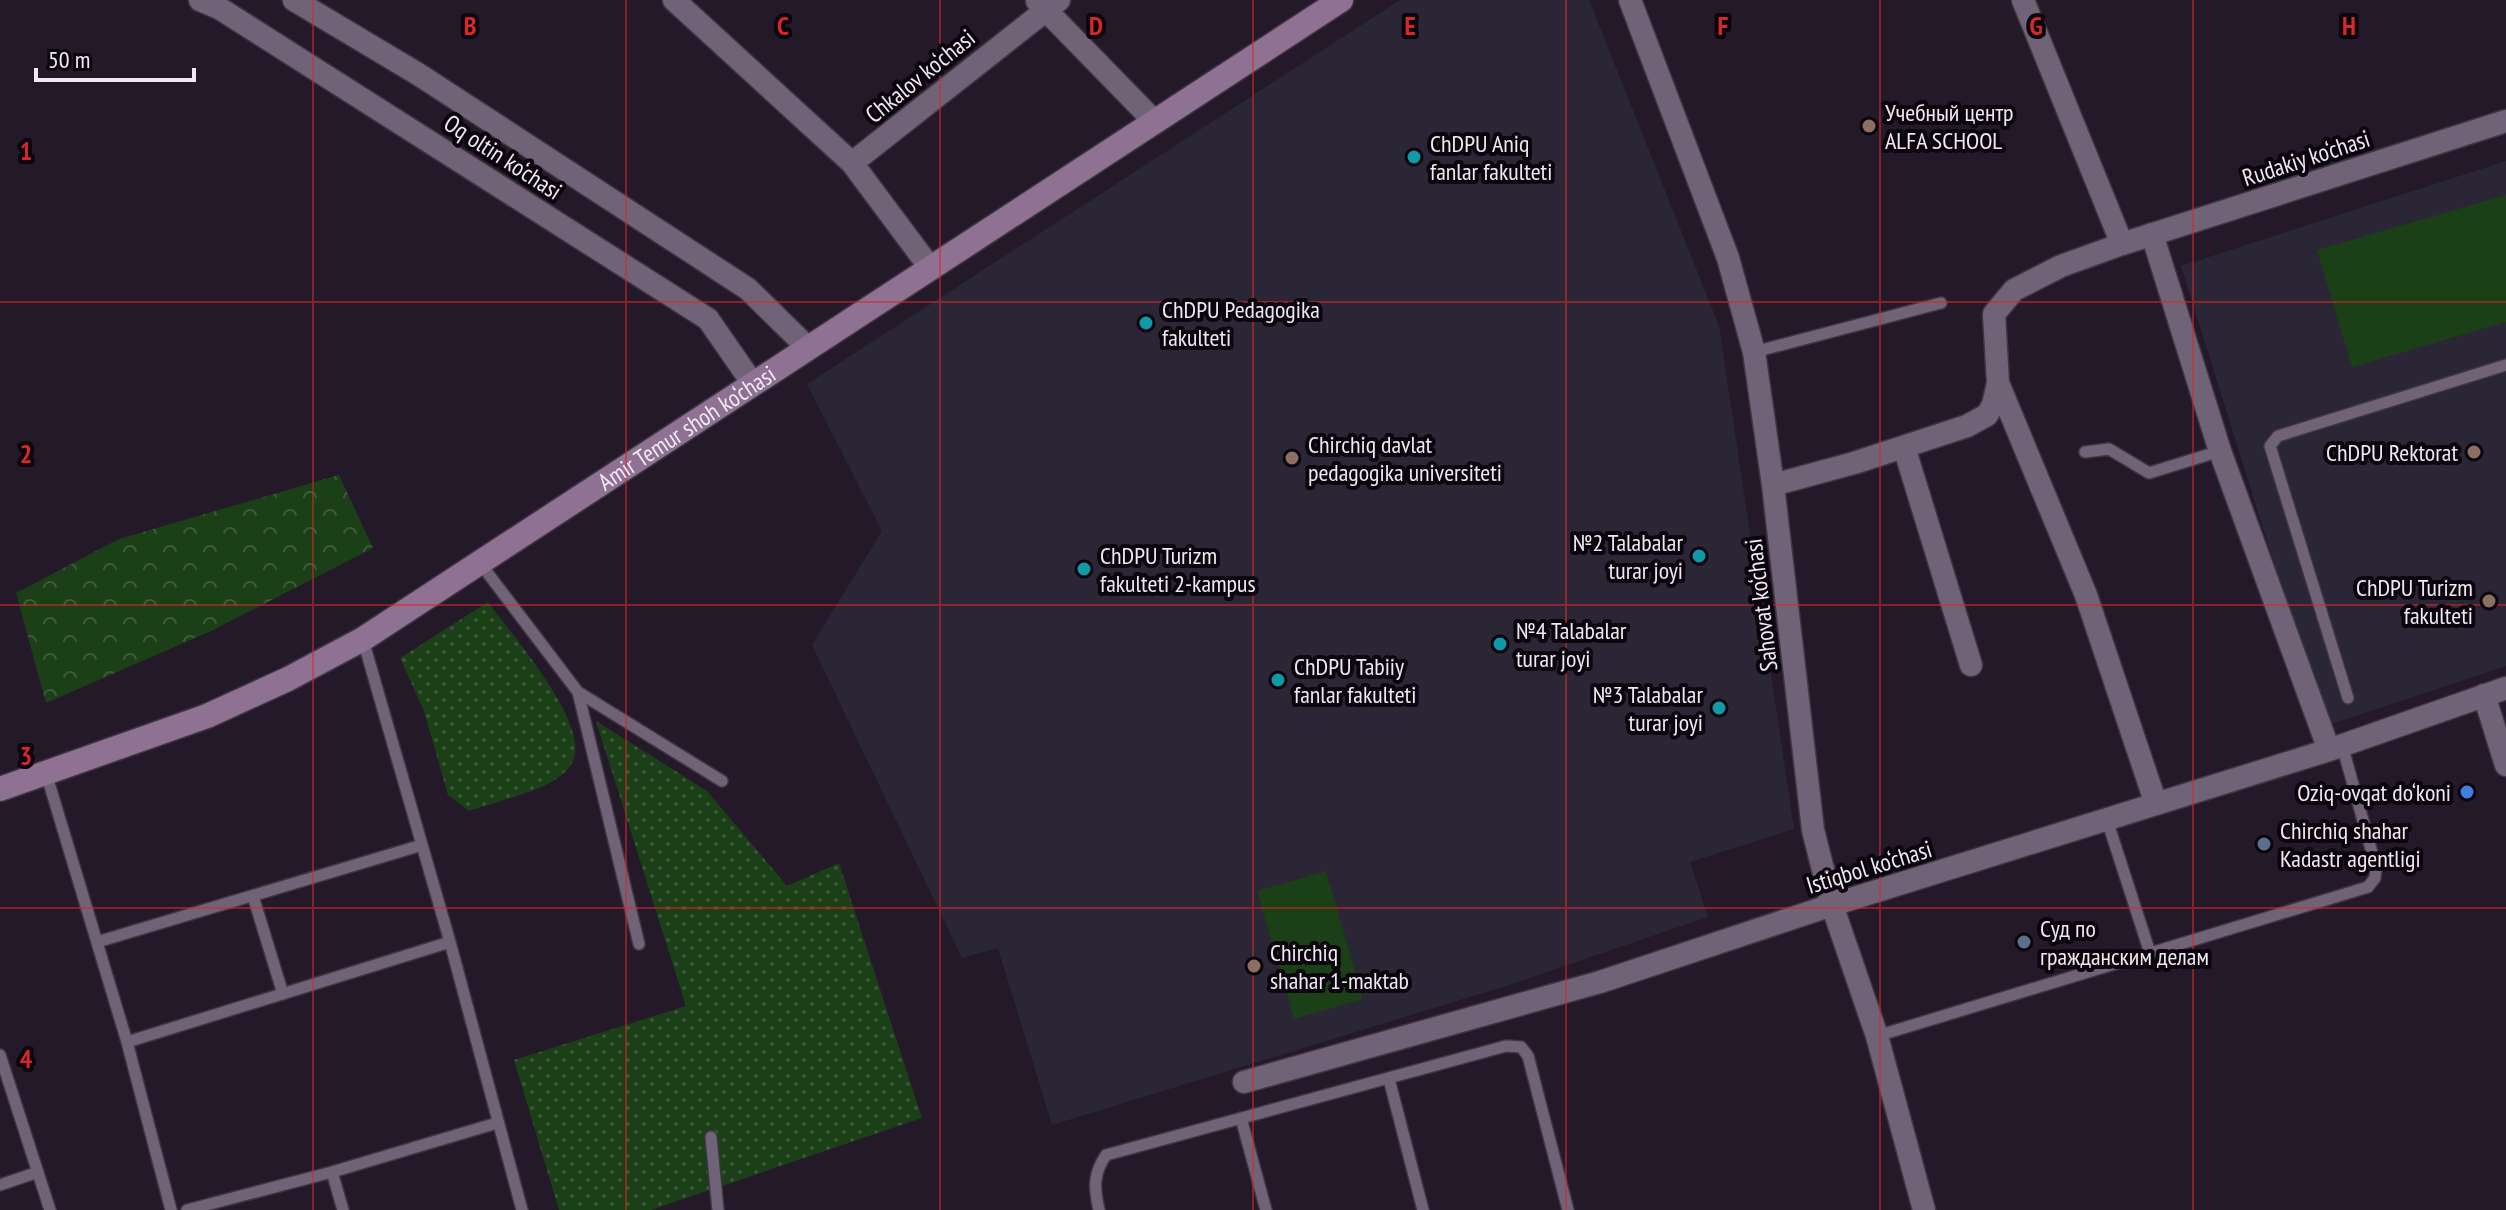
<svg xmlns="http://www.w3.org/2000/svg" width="2506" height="1210" font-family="'PT Sans Narrow',sans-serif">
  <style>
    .education { fill: #2b2635 }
    .grass { fill: url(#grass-dots) }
    .forest { fill: url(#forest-crowns) }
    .garden { fill: #1b3f17 }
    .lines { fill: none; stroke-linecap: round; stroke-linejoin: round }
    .lane-casing { stroke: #3f3643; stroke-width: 14 }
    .street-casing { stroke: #3f3643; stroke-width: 25 }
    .secondary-casing { stroke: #3f3643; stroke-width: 27 }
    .lane { stroke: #716377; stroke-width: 11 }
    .street { stroke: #716377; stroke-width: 22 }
    .secondary { stroke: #8e7193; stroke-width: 24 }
    .grid { fill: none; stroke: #d62828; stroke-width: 2; stroke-opacity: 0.55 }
    .education-dot { fill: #8d6e63; stroke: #0b060d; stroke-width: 3 }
    .culture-dot { fill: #0f9aa8; stroke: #0b060d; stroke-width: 3 }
    .shop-dot { fill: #3f7fe0; stroke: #0b060d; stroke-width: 3 }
    .service-dot { fill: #5c6f8a; stroke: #0b060d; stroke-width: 3 }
    .labels { text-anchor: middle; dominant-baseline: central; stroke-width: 8; stroke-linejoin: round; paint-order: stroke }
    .street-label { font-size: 24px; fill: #f0e8f3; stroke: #0b060d }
    .poi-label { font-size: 24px; fill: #f0e8f3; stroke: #0b060d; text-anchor: start }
    .grid-label { font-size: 26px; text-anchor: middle; font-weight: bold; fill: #d62828; stroke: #0b060d; stroke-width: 8; stroke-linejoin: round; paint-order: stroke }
  </style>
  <defs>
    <pattern id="grass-dots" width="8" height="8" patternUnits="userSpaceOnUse" patternTransform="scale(2)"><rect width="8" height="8" fill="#1b3f17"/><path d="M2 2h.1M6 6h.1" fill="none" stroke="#3c5b39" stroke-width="1.8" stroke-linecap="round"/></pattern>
    <pattern id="forest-crowns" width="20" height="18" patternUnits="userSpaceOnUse" patternTransform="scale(2)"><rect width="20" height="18" fill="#1b3f17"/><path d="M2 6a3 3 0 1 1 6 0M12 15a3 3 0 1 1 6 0" fill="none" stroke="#3c5b39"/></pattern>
  </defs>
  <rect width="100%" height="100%" fill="#241929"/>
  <path class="education" d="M1400 0H1589L1719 326 1794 829 1690 862 1708 917 1509 985 1052 1125 998 948 962 958 812 645 882 531 807 384Z
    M2506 161V666L2325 726 2181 266Z"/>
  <path class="grass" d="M488 602C511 634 590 723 573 761 570 768 562 775 556 779 538 792 492 803 469 811L448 795 424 711 400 658Z
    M596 721 707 791 787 886 839 863 922 1118 651 1210H559L514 1060 686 1006Z"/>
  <path class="forest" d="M339 475 373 548 211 631 46 703 16 593 119 539Z"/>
  <path class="garden" d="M2506 195V322L2352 367 2317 250Z
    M1326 871 1363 999 1294 1019 1257 891Z"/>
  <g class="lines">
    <g class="lane-casing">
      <path id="lane" d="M1754 352 1941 303
        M2085 452 2109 449 2149 473 2220 451
        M480 563 578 692 639 944
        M363 640 450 942 522 1210
        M578 692 722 781
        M2348 698 2270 446 2278 436 2506 365
        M46 773 127 1042 171 1210
        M2107 820 2150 953
        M253 896 283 994
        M97 942 422 845
        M1877 1036 2368 887 2375 878 2376 867 2342 745
        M127 1042 450 942
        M0 1055 50 1210
        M1389 1079 1423 1210
        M1241 1118 1266 1210
        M711 1137 718 1210
        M332 1172 343 1210
        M0 1185 38 1172
        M187 1210 332 1172 497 1123
        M1099 1210C1094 1188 1093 1174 1106 1155L1506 1046 1521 1047 1528 1056 1568 1210"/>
    </g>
    <g class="street-casing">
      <path id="street" d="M200 0 219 8 708 319 753 384
        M294 0 418 74 748 289 808 348
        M674 0 852 163 931 269
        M1630 0 1728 258 1754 352 1773 485 1813 830 1832 905 1877 1036 1924 1210
        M2023 0 2122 244
        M1037 1 1155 122
        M852 163 1059 0
        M2152 234 2220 451 2329 750
        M1998 383 2086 595 2156 804
        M1904 447 1971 665
        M1773 485 1854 463 1967 426 1987 415 1993 405 1998 383 1994 314 2014 290 2061 266 2122 244 2506 121
        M2484 695 2506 765
        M1244 1082 1600 982 1832 905 2329 750 2506 688"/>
    </g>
    <g class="secondary-casing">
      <g id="secondary">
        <path id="s1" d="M0 789 207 716 288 679 363 639 1341 0"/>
      </g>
    </g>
    <use href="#lane" class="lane"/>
    <use href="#street" class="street"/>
    <use href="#secondary" class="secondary"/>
  </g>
  <path class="grid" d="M313 0V1210M626 0V1210M940 0V1210M1253 0V1210M1566 0V1210M1880 0V1210M2193 0V1210M0 302H2506M0 605H2506M0 908H2506"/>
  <g class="education-dot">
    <circle cx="1869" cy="126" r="8"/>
    <circle cx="2474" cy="452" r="8"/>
    <circle cx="1292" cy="458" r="8"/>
    <circle cx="2489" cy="601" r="8"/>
    <circle cx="1254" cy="966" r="8"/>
  </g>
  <g class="culture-dot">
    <circle cx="1414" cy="157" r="8"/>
    <circle cx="1146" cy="323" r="8"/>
    <circle cx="1699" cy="556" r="8"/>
    <circle cx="1084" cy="569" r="8"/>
    <circle cx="1500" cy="644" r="8"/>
    <circle cx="1278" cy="680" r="8"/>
    <circle cx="1719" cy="708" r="8"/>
  </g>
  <circle class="shop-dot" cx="2467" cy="792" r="8"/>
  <g class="service-dot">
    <circle cx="2264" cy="844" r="8"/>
    <circle cx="2024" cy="942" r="8"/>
  </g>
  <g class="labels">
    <g class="street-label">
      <text transform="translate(920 76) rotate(-39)">Chkalov ko‘chasi</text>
      <text transform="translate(503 157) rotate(33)">Oq oltin ko‘chasi</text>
      <text transform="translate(2306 158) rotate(-18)">Rudakiy ko‘chasi</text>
      <text stroke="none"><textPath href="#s1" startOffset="780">Amir Temur shoh ko‘chasi</textPath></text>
      <text transform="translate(1761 605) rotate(-97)">Sahovat ko‘chasi</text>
      <text transform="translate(1869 867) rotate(-17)">Istiqbol ko‘chasi</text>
    </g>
    <g class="poi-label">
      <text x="1885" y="112">Учебный центр<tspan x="1885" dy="28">ALFA SCHOOL</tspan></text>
      <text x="1430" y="143">ChDPU Aniq<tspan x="1430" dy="28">fanlar fakulteti</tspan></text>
      <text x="1162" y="309">ChDPU Pedagogika<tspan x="1162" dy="28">fakulteti</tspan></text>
      <text x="1308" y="444">Chirchiq davlat<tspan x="1308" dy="28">pedagogika universiteti</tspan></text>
      <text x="2458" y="452" text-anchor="end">ChDPU Rektorat</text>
      <text x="1683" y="542" text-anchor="end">№2 Talabalar<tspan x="1683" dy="28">turar joyi</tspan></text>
      <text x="1100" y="555">ChDPU Turizm<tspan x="1100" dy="28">fakulteti 2-kampus</tspan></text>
      <text x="2473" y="587" text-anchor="end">ChDPU Turizm<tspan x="2473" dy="28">fakulteti</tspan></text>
      <text x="1516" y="630">№4 Talabalar<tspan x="1516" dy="28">turar joyi</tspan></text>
      <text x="1294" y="666">ChDPU Tabiiy<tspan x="1294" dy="28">fanlar fakulteti</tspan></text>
      <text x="1703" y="694" text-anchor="end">№3 Talabalar<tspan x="1703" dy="28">turar joyi</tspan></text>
      <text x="2451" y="792" text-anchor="end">Oziq-ovqat do‘koni</text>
      <text x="2280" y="830">Chirchiq shahar<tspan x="2280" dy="28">Kadastr agentligi</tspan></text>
      <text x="2040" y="928">Суд по<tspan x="2040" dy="28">гражданским делам</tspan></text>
      <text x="1270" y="952">Chirchiq<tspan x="1270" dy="28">shahar 1-maktab</tspan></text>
    </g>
  </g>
  <g class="grid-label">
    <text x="470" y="35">B</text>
    <text x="783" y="35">C</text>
    <text x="1096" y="35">D</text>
    <text x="1410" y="35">E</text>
    <text x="1723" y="35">F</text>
    <text x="2036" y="35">G</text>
    <text x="2349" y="35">H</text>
    <text x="26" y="160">1</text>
    <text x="26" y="463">2</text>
    <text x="26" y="765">3</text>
    <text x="26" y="1068">4</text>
  </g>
  <path d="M36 68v12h158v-12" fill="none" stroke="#f0e8f3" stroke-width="4"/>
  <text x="48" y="68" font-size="24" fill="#f0e8f3" stroke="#0b060d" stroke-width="6" paint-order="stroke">50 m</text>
</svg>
